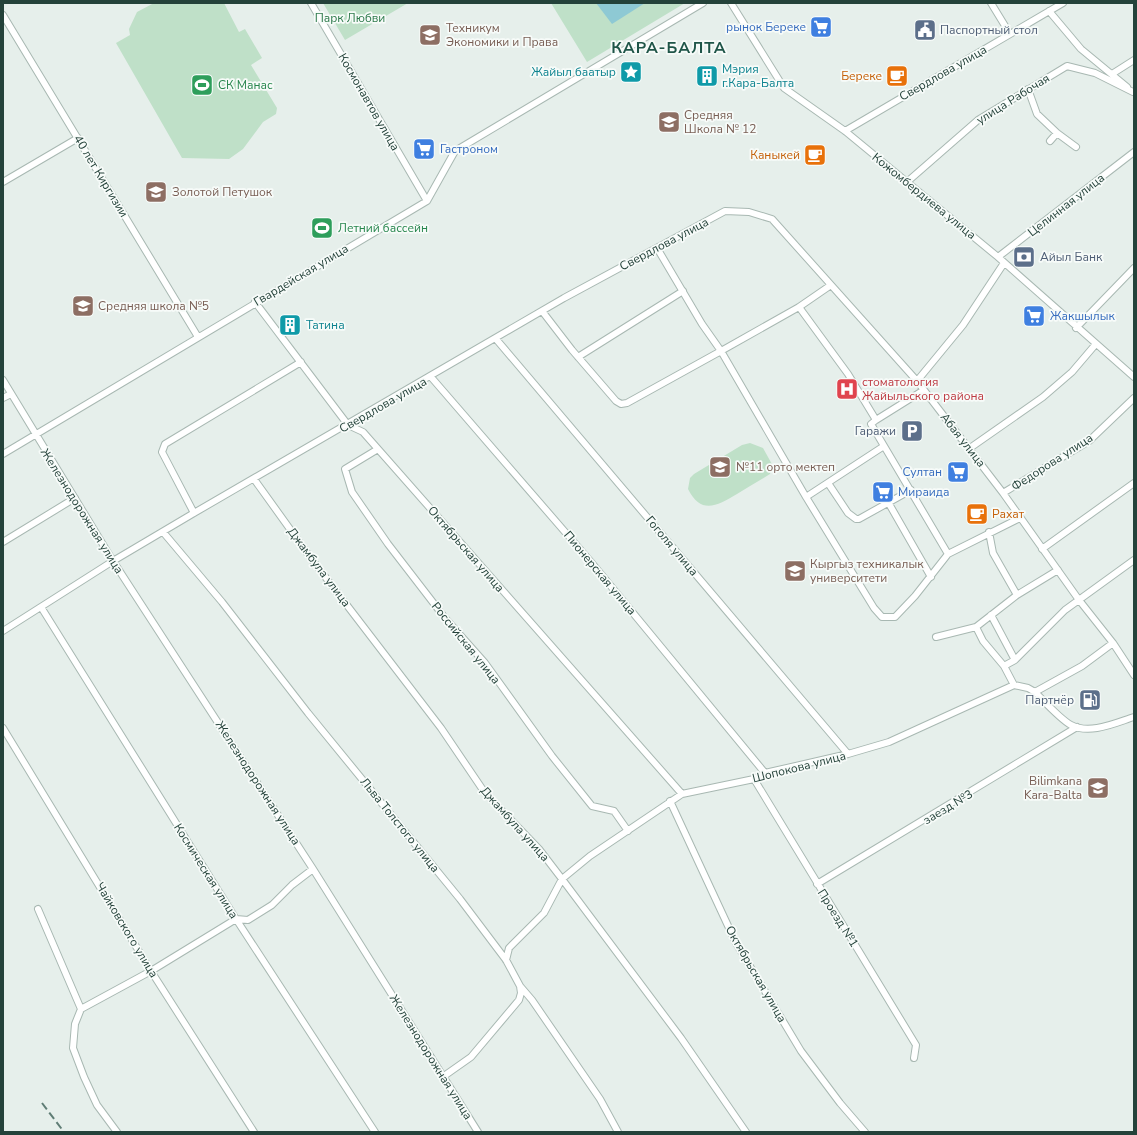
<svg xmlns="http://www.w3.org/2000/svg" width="1137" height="1135" font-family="'Nunito Sans',sans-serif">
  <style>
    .green { fill: #bfe0c8 }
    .water { fill: #8ec9d4 }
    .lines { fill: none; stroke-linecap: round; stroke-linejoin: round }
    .minor-casing { stroke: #a8b8b2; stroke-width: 8 }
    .minor { stroke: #fff; stroke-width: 6 }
    .rail { stroke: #5f7d75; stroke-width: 2; stroke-dasharray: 8 4; stroke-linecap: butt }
    .labels { text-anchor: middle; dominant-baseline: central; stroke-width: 3.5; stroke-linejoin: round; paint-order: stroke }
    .park-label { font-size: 12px; fill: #2d7a4b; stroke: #f7fbf9 }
    .shop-label { font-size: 12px; fill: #366cbe; stroke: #f7fbf9; text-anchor: start }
    .education-label { font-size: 12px; fill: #785e54; stroke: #f7fbf9; text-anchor: start }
    .service-label { font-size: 12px; fill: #4e5e75; stroke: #f7fbf9; text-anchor: start }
    .culture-label { font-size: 12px; fill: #0d838f; stroke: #f7fbf9; text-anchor: start }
    .street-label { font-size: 12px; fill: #24423a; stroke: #f7fbf9 }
    .food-label { font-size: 12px; fill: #c56008; stroke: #f7fbf9; text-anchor: end }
    .leisure-label { font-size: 12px; fill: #27864d; stroke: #f7fbf9; text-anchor: start }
    .health-label { font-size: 12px; fill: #be3a42; stroke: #f7fbf9; text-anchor: start }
    .district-label { font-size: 16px; font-weight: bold; letter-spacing: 1px; fill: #1f5548; stroke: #f7fbf9 }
  </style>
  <rect width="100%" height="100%" fill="#e6efeb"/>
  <path class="green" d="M154 3H224L239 32 245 29 262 58 251 65 277 108 276 114 263 122 243 149 229 159 182 158 116 43 130 35 129 29 137 12Z
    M323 3H408L345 40Z
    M551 3H685L587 62Z
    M750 443 763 448 773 466 770 474C759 481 748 487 737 494 717 506 701 515 688 489L690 478 694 474 742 445Z"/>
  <path class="water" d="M596 3H645L612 24Z"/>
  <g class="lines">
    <g class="minor-casing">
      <path id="minor" d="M311 3 427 201
        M731 3 784 88 845 131 998 257 1134 377
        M991 3 1010 34
        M1049 11 1081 49 1127 87
        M3 15 198 337
        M1112 74 1134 60
        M1028 89 1037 114 1057 133 1076 147
        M845 131 1063 3
        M1050 141 1057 133
        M3 182 78 138
        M907 182 978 120 1067 66 1095 73 1133 92
        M998 257 1134 152
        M831 285 799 307 721 351 806 497 874 608 882 617H895L915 596 948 554 1020 518
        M255 302 348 425 363 432 682 794
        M799 307 848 374 876 420
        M542 311 572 350 616 401 621 404 627 403 721 351 702 324 657 248
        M1076 328 1134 268
        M496 339 848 754
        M578 357 683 291
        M431 377 591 562 765 773
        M3 380 113 561 313 869 478 1132
        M917 381 963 325 1004 263
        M924 390 876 420 871 424 948 554
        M3 398 11 394
        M970 448 1043 397 1072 372 1095 345
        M378 449 345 469 352 492 388 544 445 618 485 663 552 756 592 806 614 811 628 831
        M3 454 427 201 455 151 703 3
        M254 479 310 557 441 728 485 793 539 849 562 879 681 1038 746 1132
        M828 483 848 513 856 519H859L911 490
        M1003 493 1089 441 1134 398
        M806 497 884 446
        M888 502 931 577
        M194 513 162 452 165 444 301 362
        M163 532 222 602 308 713 460 899 506 960 520 986 532 1000 600 1099 618 1132
        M989 532 993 553 1017 595
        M3 542 75 498
        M1042 549 1134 483
        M41 607 236 919 375 1132
        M991 615 1015 660
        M976 627 983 641 1004 666 1014 685
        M3 631 113 561 194 513 564 298 725 211 749 212 772 219 917 381 1003 493 1079 600 1113 643 1134 675
        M936 637 976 627 1017 595 1058 570
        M1004 666 1015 660 1065 610 1134 560
        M1035 692 1082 666 1113 643
        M3 728 151 971 254 1132
        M754 779 916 1045 914 1058
        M670 801 736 943 801 1051 840 1103 865 1132
        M817 884 1077 727
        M38 909 81 1009 75 1024 73 1048 84 1077 97 1105 117 1132
        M506 960 509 948 544 913 562 879 590 856 682 794 754 779 765 773 848 754 889 742 1014 685 1028 688 1035 692C1044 701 1060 719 1071 725 1090 735 1115 723 1134 717
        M81 1009 151 971 236 919 248 920 272 905 292 885 313 869
        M444 1076 471 1057 519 1000 521 993 520 986"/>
    </g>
    <use href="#minor" class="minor"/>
    <path class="rail" d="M42 1103 64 1132"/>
  </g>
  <defs>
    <g id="supermarket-square" transform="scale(1.15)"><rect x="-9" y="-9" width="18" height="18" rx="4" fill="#3f7fe0" stroke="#f7fbf9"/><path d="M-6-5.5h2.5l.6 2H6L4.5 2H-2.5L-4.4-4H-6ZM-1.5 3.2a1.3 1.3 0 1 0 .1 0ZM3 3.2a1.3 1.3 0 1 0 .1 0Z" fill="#fff"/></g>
    <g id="civic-square" transform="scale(1.15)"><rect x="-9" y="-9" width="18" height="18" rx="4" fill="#5c6f8a" stroke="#f7fbf9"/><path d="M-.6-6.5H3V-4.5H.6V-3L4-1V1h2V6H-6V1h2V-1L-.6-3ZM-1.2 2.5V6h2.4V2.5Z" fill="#fff"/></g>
    <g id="school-square" transform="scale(1.15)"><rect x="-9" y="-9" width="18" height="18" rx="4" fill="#8d6e63" stroke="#f7fbf9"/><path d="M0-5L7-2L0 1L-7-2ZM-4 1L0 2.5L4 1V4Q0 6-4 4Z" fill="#fff"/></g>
    <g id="sight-square" transform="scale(1.15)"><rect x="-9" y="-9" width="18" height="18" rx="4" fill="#0f9aa8" stroke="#f7fbf9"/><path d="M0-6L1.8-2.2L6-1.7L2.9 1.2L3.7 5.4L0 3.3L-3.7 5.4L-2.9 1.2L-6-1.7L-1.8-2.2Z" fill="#fff"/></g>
    <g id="building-square" transform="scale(1.15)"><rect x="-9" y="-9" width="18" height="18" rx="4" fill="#0f9aa8" stroke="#f7fbf9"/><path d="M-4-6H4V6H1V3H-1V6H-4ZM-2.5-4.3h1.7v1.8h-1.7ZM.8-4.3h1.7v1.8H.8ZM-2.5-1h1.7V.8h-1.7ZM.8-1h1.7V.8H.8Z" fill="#fff"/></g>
    <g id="cafe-square" transform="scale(1.15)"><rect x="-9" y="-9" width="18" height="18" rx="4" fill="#e8710a" stroke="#f7fbf9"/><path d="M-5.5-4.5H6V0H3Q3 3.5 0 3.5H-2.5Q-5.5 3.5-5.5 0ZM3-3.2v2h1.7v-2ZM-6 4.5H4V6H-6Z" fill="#fff"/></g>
    <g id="stadium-square" transform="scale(1.15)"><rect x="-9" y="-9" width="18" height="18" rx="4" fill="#2e9e5b" stroke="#f7fbf9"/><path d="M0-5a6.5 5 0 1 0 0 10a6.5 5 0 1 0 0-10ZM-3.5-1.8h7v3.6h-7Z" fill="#fff"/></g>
    <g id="bank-square" transform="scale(1.15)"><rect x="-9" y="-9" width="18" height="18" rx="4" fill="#5c6f8a" stroke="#f7fbf9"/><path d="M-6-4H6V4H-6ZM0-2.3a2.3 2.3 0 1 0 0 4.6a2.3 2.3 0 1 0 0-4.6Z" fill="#fff"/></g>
    <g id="hospital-square" transform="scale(1.15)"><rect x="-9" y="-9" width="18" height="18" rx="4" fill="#e0444e" stroke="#f7fbf9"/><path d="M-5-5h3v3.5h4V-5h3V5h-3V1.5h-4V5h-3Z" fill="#fff"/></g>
    <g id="parking-square" transform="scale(1.15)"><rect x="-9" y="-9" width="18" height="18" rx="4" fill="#5c6f8a" stroke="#f7fbf9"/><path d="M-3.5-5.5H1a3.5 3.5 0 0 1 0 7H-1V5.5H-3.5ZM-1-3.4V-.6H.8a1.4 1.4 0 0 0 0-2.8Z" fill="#fff"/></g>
    <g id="university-square" transform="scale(1.15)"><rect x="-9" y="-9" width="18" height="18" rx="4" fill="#8d6e63" stroke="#f7fbf9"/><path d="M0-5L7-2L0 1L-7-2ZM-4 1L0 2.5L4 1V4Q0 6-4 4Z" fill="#fff"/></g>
    <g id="fuel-square" transform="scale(1.15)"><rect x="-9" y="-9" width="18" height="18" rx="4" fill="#5c6f8a" stroke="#f7fbf9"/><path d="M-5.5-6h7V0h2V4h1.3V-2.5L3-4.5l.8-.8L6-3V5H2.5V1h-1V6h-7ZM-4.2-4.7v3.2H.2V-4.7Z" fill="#fff"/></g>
  </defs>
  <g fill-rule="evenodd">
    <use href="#supermarket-square" x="821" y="27"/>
    <use href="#civic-square" x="925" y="30"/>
    <use href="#school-square" x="430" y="35"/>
    <use href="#sight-square" x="631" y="72"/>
    <use href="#building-square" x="707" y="76"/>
    <use href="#cafe-square" x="897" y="76"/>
    <use href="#stadium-square" x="202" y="85"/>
    <use href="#school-square" x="669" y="122"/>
    <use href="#supermarket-square" x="424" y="149"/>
    <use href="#cafe-square" x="815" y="155"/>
    <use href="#school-square" x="156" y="192"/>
    <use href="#stadium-square" x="322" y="228"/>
    <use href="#bank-square" x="1024" y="257"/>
    <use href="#school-square" x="83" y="306"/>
    <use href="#supermarket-square" x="1034" y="316"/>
    <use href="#building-square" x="290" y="325"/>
    <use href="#hospital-square" x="847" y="389"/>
    <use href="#parking-square" x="912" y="431"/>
    <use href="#school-square" x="720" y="467"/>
    <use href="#supermarket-square" x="958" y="472"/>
    <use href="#supermarket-square" x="883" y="492"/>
    <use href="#cafe-square" x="977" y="514"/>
    <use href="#university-square" x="795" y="571"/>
    <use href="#fuel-square" x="1090" y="700"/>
    <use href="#school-square" x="1098" y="788"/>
  </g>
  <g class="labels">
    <g class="park-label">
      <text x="350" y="18">Парк Любви</text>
    </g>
    <g class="shop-label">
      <text x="806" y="27" text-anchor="end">рынок Береке</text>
      <text x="440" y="149">Гастроном</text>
      <text x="1050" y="316">Жакшылык</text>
      <text x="942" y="472" text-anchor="end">Султан</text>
      <text x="898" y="492">Мираида</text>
    </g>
    <g class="education-label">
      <text x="446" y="28">Техникум<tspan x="446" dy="14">Экономики и Права</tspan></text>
      <text x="684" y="115">Средняя<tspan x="684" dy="14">Школа № 12</tspan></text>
      <text x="172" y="192">Золотой Петушок</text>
      <text x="98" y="306">Средняя школа №5</text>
      <text x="736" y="467">№11 орто мектеп</text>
      <text x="810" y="564">Кыргыз техникалык<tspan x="810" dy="14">университети</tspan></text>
      <text x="1082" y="781" text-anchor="end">Bilimkana<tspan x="1082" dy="14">Kara-Balta</tspan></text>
    </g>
    <g class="service-label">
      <text x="940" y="30">Паспортный стол</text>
      <text x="1040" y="257">Айыл Банк</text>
      <text x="896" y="431" text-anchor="end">Гаражи</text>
      <text x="1074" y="700" text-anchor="end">Партнёр</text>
    </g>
    <g class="culture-label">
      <text x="722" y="69">Мэрия<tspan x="722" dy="14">г.Кара-Балта</tspan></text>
      <text x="616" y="72" text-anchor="end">Жайыл баатыр</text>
      <text x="306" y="325">Татина</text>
    </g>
    <g class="street-label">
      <text transform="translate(943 73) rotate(-30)">Свердлова улица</text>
      <text transform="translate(1013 99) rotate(-32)">улица Рабочая</text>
      <text transform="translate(369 102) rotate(60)">Космонавтов улица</text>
      <text transform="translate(101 176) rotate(59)">40 лет Киргизии</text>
      <text transform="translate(924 196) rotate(39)">Кожомбердиева улица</text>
      <text transform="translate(1066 205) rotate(-38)">Целинная улица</text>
      <text transform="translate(664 244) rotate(-28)">Свердлова улица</text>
      <text transform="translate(301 275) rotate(-31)">Гвардейская улица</text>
      <text transform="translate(383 405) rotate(-30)">Свердлова улица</text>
      <text transform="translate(963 440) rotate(52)">Абая улица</text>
      <text transform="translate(1052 462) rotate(-33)">Федорова улица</text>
      <text transform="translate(82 511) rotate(58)">Железнодорожная улица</text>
      <text transform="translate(672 546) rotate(50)">Гоголя улица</text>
      <text transform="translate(466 549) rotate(49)">Октябрьская улица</text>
      <text transform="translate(319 567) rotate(53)">Джамбула улица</text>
      <text transform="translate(600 573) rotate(50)">Пионерская улица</text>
      <text transform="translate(466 643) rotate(51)">Российская улица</text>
      <text transform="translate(799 767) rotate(-14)">Шопокова улица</text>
      <text transform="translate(258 783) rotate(57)">Железнодорожная улица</text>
      <text transform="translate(948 807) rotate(-31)">заезд №3</text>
      <text transform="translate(515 824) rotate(48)">Джамбула улица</text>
      <text transform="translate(400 825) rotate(51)">Льва Толстого улица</text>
      <text transform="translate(206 871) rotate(58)">Космическая улица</text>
      <text transform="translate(838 918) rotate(58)">Проезд №1</text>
      <text transform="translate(127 930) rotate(59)">Чайковского улица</text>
      <text transform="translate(756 974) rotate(60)">Октябрьская улица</text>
      <text transform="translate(431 1057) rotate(58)">Железнодорожная улица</text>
    </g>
    <g class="food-label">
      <text x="882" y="76">Береке</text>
      <text x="800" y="155">Каныкей</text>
      <text x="992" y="514" text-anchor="start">Рахат</text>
    </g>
    <g class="leisure-label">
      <text x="218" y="85">СК Манас</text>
      <text x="338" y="228">Летний бассейн</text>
    </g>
    <g class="health-label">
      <text x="862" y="382">стоматология<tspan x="862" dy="14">Жайыльского района</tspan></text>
    </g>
    <g class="district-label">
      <text x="669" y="48">КАРА-БАЛТА</text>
    </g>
  </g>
  <rect width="1137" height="1135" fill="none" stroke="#24423a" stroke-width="8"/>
</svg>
